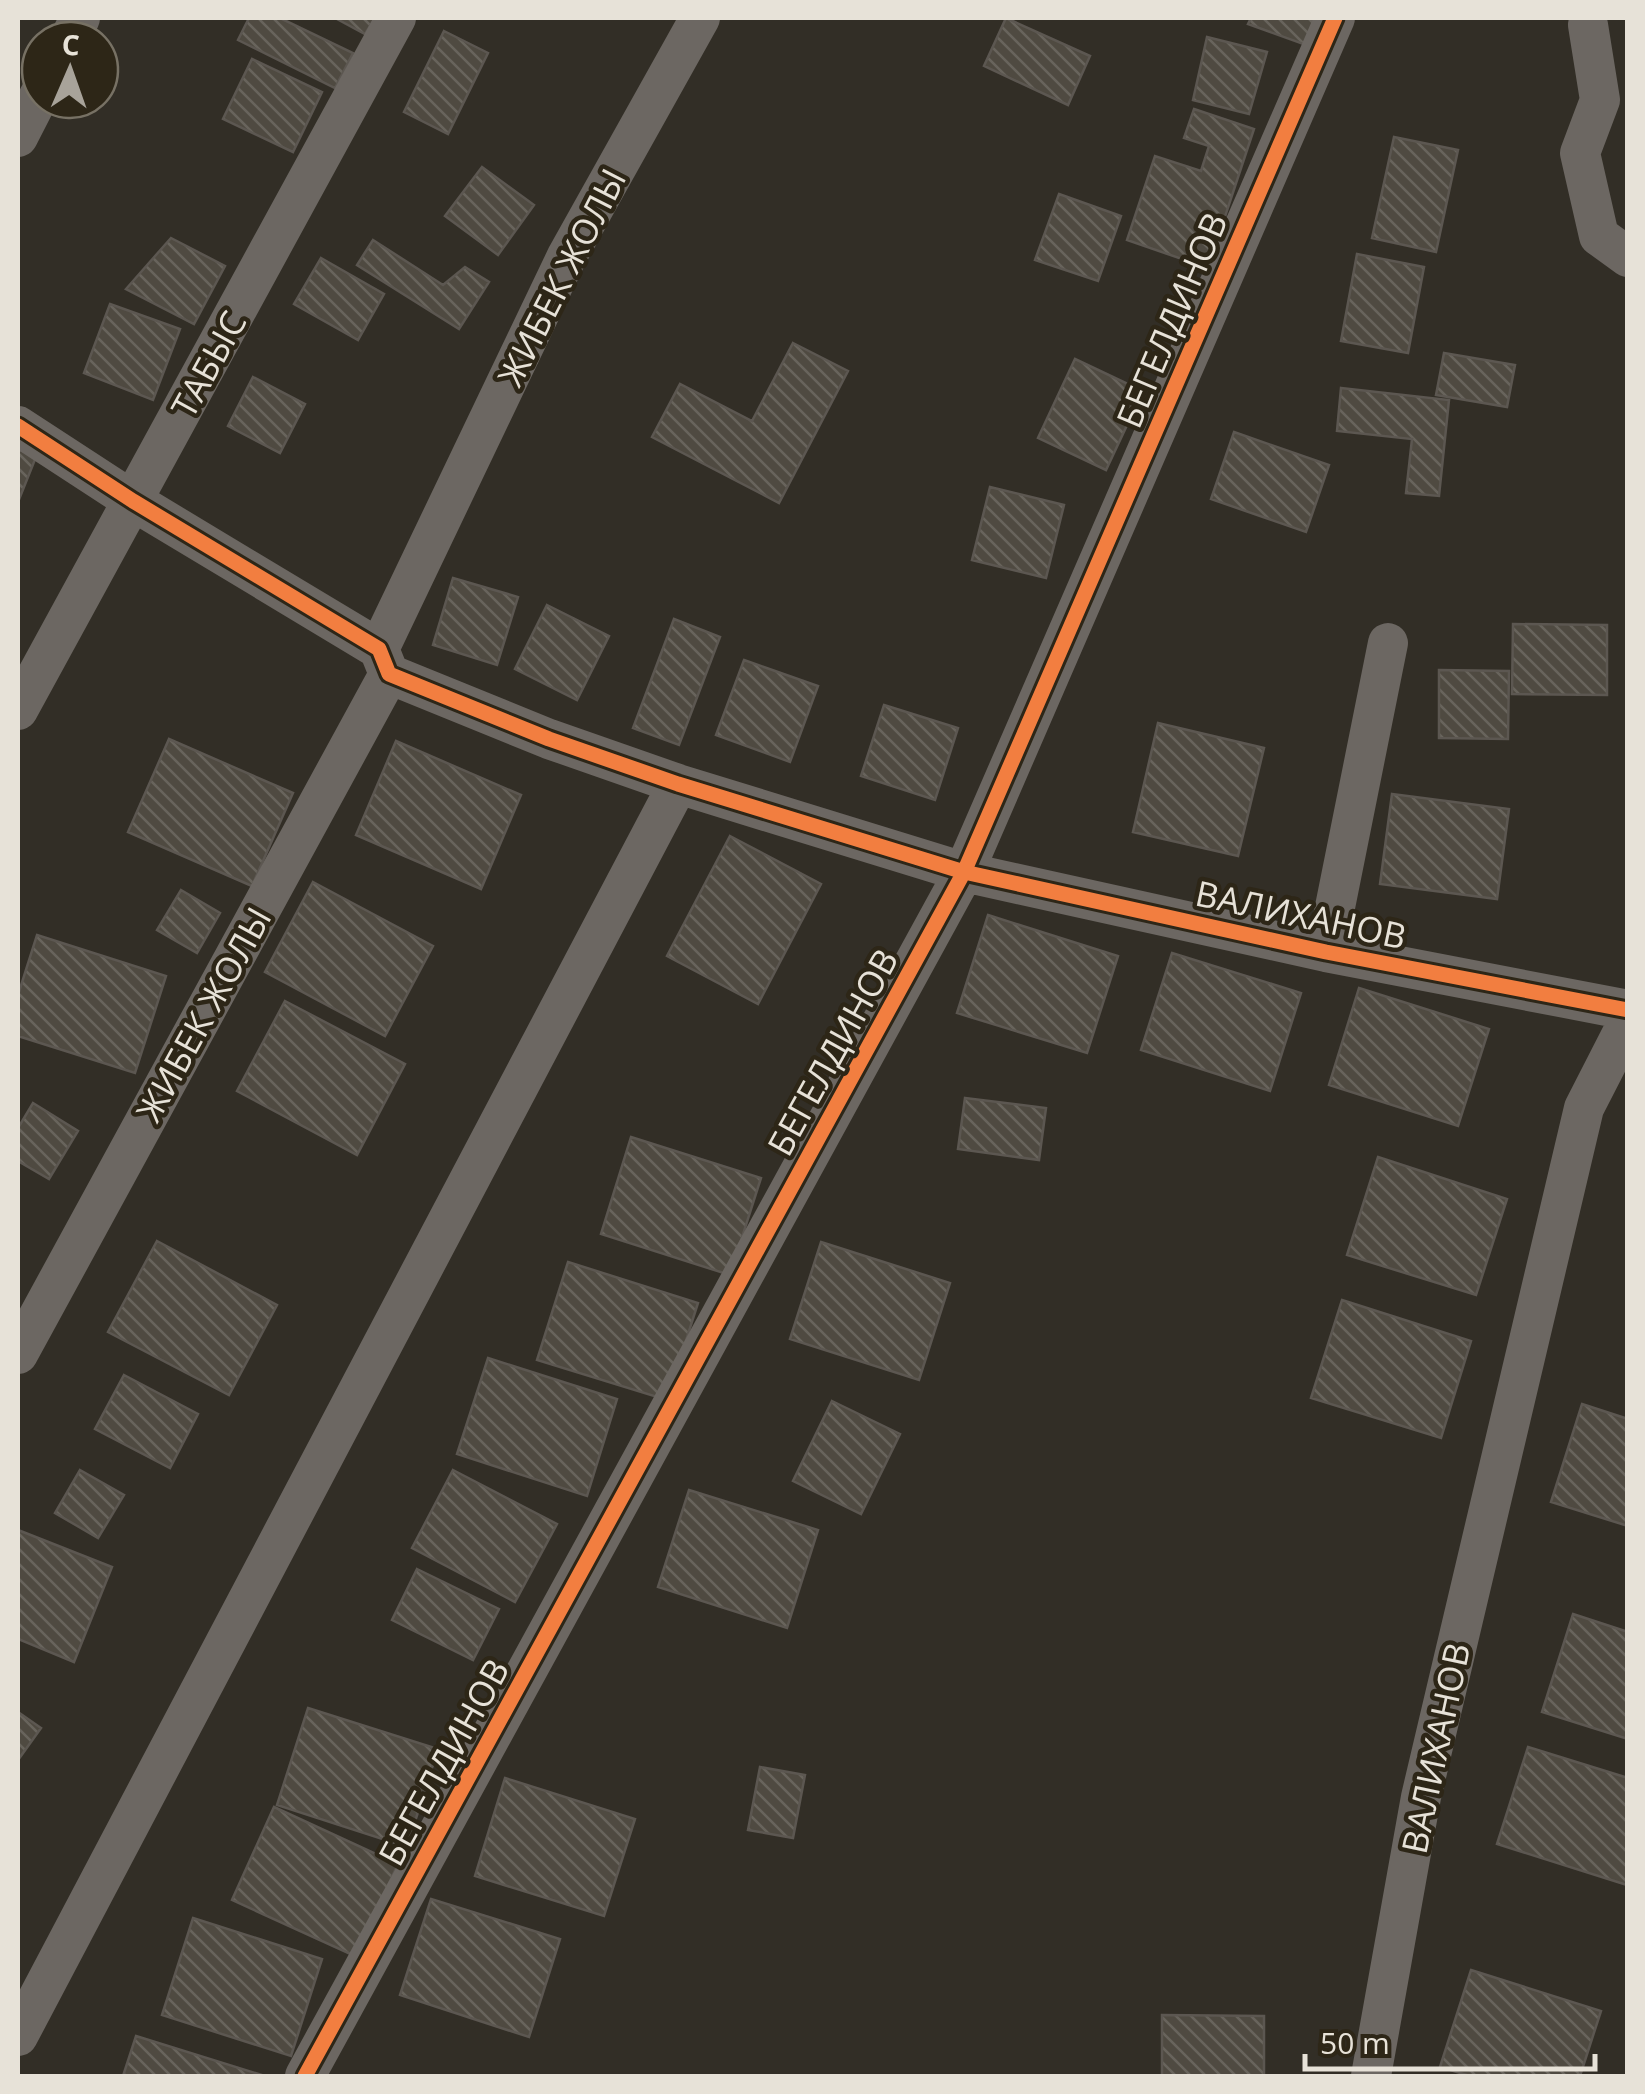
<svg xmlns="http://www.w3.org/2000/svg" width="1645" height="2094" font-family="'Open Sans',sans-serif">
  <style>
    .building { fill: url(#building-back-hatch); stroke: #5c5751; stroke-width: 2.5 }
    .lines { fill: none; stroke-linecap: round; stroke-linejoin: round }
    .street { stroke: #6c6762; stroke-width: 40 }
    .cycleway-casing { stroke: #2d2617; stroke-width: 21 }
    .cycleway { stroke: #f27e40; stroke-width: 15 }
    .labels { text-anchor: middle; dominant-baseline: central; stroke-width: 9; stroke-linejoin: round; paint-order: stroke }
    .street-label { font-size: 35px; fill: #e7e2d8; stroke: #2d2617 }
  </style>
  <defs>
    <pattern id="building-back-hatch" width="6" height="6" patternUnits="userSpaceOnUse" patternTransform="scale(2.5)"><rect width="6" height="6" fill="#4f4a41"/><path d="M-1 5l2 2M0 0l6 6M5-1l2 2" fill="none" stroke="#68645c"/></pattern>
  </defs>
  <rect width="100%" height="100%" fill="#322e26"/>
  <path class="building" d="M249 18H280L353 53 335 88 238 40Z
    M335 18H375L365 34Z
    M1006 18 1090 56 1068 105 984 66Z
    M1251 18H1315L1306 45 1248 24Z
    M444 31 488 53 448 134 404 112Z
    M1207 37 1267 52 1249 114 1193 100Z
    M252 59 322 92 293 152 223 119Z
    M1194 109 1254 129 1208 268 1127 240 1155 156 1201 171 1209 146 1184 138Z
    M1394 137 1458 150 1436 252 1372 238Z
    M482 167 534 205 498 255 445 216Z
    M1059 194 1121 216 1098 281 1035 260Z
    M171 238 225 266 194 324 126 289Z
    M373 240 443 285 465 267 489 282 459 329 357 265Z
    M1357 254 1424 267 1408 353 1341 341Z
    M321 258 384 294 358 340 294 304Z
    M110 304 180 329 153 400 84 373Z
    M793 343 848 371 779 503 652 437 680 384 752 421Z
    M1444 353 1515 365 1507 407 1436 395Z
    M1075 359 1143 391 1106 470 1038 438Z
    M253 377 305 404 280 453 228 426Z
    M1341 388 1449 400 1439 496 1406 493 1412 439 1337 431Z
    M1234 432 1329 465 1306 532 1211 499Z
    M18 449 36 457 18 502Z
    M990 487 1064 505 1046 578 972 560Z
    M453 578 518 597 497 665 433 645Z
    M547 605 609 636 577 700 515 669Z
    M674 619 720 637 679 745 633 728Z
    M1513 624 1607 625V695L1512 694Z
    M744 660 818 686 790 762 716 735Z
    M1439 670 1509 671 1508 739 1439 738Z
    M884 705 958 728 935 800 861 776Z
    M1158 723 1264 748 1238 856 1133 832Z
    M169 739 293 793 252 886 128 832Z
    M396 741 521 795 481 889 356 835Z
    M1392 794 1509 809 1497 899 1380 884Z
    M730 836 821 884 758 1004 667 956Z
    M313 882 433 946 385 1036 265 972Z
    M181 890 220 913 197 953 157 930Z
    M988 915 1118 956 1087 1053 957 1013Z
    M37 935 166 976 135 1073 18 1036V995Z
    M1172 953 1301 993 1270 1091 1141 1050Z
    M1359 988 1489 1029 1458 1126 1329 1085Z
    M285 1001 405 1064 357 1155 237 1091Z
    M965 1098 1046 1108 1039 1160 958 1149Z
    M33 1103 78 1131 49 1179 18 1161V1128Z
    M631 1137 761 1178 730 1275 601 1234Z
    M1378 1157 1507 1199 1476 1295 1347 1255Z
    M157 1241 277 1305 229 1395 108 1332Z
    M821 1242 950 1283 919 1380 790 1339Z
    M568 1262 698 1303 667 1400 537 1360Z
    M1342 1300 1471 1341 1441 1438 1311 1398Z
    M488 1358 617 1399 587 1496 457 1454Z
    M124 1375 198 1414 170 1468 95 1429Z
    M832 1401 900 1434 861 1514 793 1481Z
    M1582 1404 1628 1419V1526L1551 1502Z
    M80 1470 124 1495 98 1538 55 1513Z
    M453 1470 557 1524 515 1602 412 1548Z
    M689 1490 818 1530 787 1628 658 1587Z
    M18 1530 112 1567 74 1662 18 1639Z
    M417 1569 499 1609 473 1660 392 1620Z
    M1573 1614 1628 1632V1739L1542 1712Z
    M308 1708 438 1749 407 1847 277 1805Z
    M18 1712 41 1728 18 1760Z
    M1528 1747 1628 1778 1627 1885 1497 1844Z
    M760 1767 805 1775 793 1838 748 1830Z
    M505 1778 635 1819 604 1916 475 1876Z
    M274 1807 398 1864 355 1956 232 1900Z
    M431 1899 560 1939 529 2037 400 1995Z
    M193 1918 322 1959 291 2056 162 2015Z
    M1471 1970 1601 2011 1580 2076H1470L1440 2067Z
    M1162 2015 1264 2016V2076H1162Z
    M136 2036 265 2076H123Z"/>
  <g class="lines">
    <path class="street" d="M1588 25 1600 100 1580 153 1599 236 1628 257
      M69 40 80 18
      M18 137 40 94
      M18 426 133 501 379 649 389 674 549 739 678 784 964 872 1326 952 1628 1010
      M379 649 567 256 700 18
      M18 710 396 18
      M1326 952 1388 643
      M18 1354 389 674
      M18 2036 678 784
      M305 2076 964 872 1335 18
      M1371 2076 1421 1797 1584 1108 1628 1022"/>
    <g class="cycleway-casing">
      <path id="cycleway" d="M18 426 133 501 379 649 389 674 549 739 678 784 964 872 1326 952 1628 1010
        M305 2076 964 872 1335 18"/>
    </g>
    <use href="#cycleway" class="cycleway"/>
  </g>
  <g class="labels">
    <g class="street-label">
      <text transform="translate(561 277) rotate(-63)">ЖИБЕК ЖОЛЫ</text>
      <text transform="translate(1171 320) rotate(-67)">БЕГЕЛДИНОВ</text>
      <text transform="translate(208 364) rotate(-61)">ТАБЫС</text>
      <text transform="translate(1301 914) rotate(12)">ВАЛИХАНОВ</text>
      <text transform="translate(203 1014) rotate(-61)">ЖИБЕК ЖОЛЫ</text>
      <text transform="translate(832 1052) rotate(-61)">БЕГЕЛДИНОВ</text>
      <text transform="translate(1435 1748) rotate(-78)">ВАЛИХАНОВ</text>
      <text transform="translate(443 1762) rotate(-61)">БЕГЕЛДИНОВ</text>
    </g>
  </g>
  <rect width="1645" height="2094" fill="none" stroke="#e7e2d8" stroke-width="40"/>
  <g transform="translate(70 70) rotate(2)"><circle r="48" fill="#2d2617" stroke="#777164" stroke-width="2.5"/>
  <path d="M0-8L18 38L0 25L-18 38Z" fill="#a8a39a"/>
  <text y="-15" font-size="28" font-weight="bold" text-anchor="middle" fill="#e7e2d8">С</text>
  </g>
  <path d="M1305 2054v15h290v-15" fill="none" stroke="#e7e2d8" stroke-width="5"/>
  <text x="1320" y="2054" font-size="30" fill="#e7e2d8" stroke="#2d2617" stroke-width="8" paint-order="stroke">50 m</text>
</svg>
